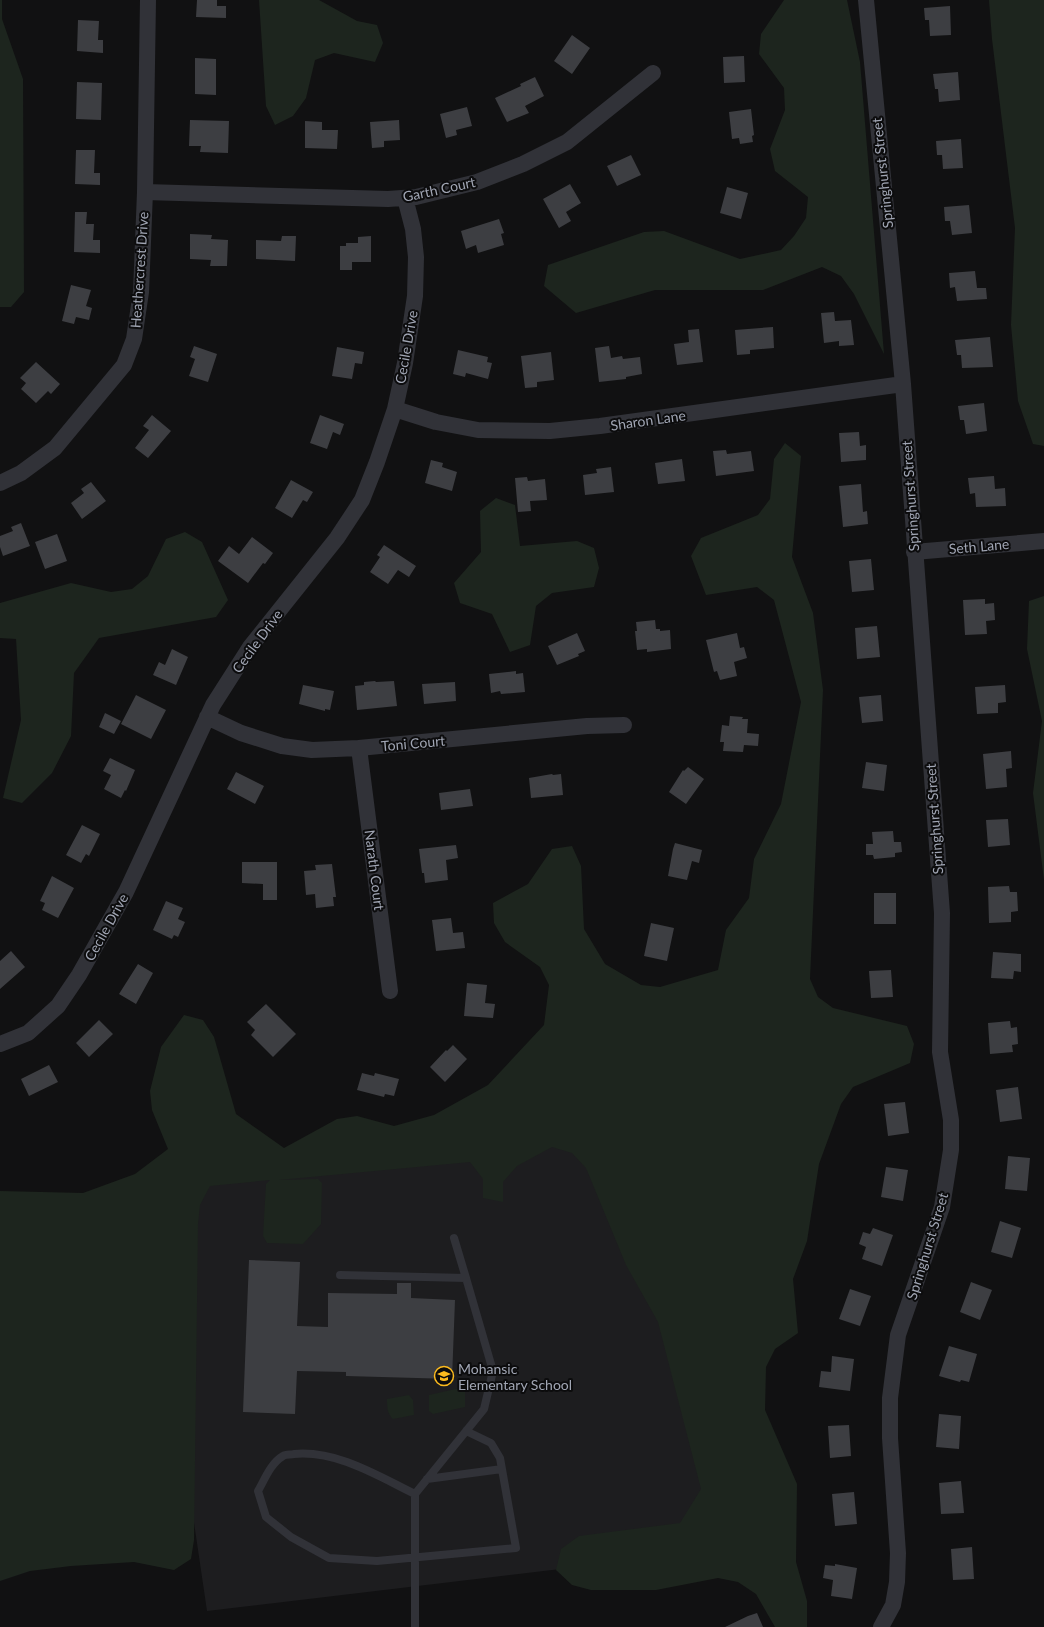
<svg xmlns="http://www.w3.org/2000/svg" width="1044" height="1627" font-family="Lato,sans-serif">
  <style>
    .built { fill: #1d1d1f }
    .green { fill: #1d251e }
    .building { fill: #3d3e42 }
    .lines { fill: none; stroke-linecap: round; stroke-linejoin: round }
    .service { stroke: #313238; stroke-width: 8 }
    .minor { stroke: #313238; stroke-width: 16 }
    .labels { text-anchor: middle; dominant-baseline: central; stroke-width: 4; stroke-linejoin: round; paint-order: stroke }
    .street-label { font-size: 14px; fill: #a1a6b4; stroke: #0c0c0d }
    .poi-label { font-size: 14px; fill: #a1a6b4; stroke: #0c0c0d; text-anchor: start }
  </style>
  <rect width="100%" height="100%" fill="#111112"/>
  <path class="built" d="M601 1130 753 1546 207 1611 187 1475 195 1174Z"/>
  <path class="green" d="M0 0H2V19L23 79 24 292 11 307H0Z
    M259 0H319L357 21 377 25 383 43 375 62 334 53 315 60 306 98 293 116 275 125 266 106Z
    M784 0H847L860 62 884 354 854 294 841 276 822 267 763 290H655L576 313 544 286 548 265 644 232 664 231 740 259 781 250 794 236 806 218 808 197 775 171 770 149 785 110 784 88 759 54 761 34Z
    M989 0H1044V446L1033 444 1018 401 1011 325 1015 228 992 39Z
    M785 443 801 456 792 557 813 613 823 690 810 979 818 997 833 1008 907 1026 914 1044 910 1063 853 1087 841 1104 819 1164 807 1241 793 1279 798 1333 775 1349 766 1367 765 1410 797 1484 796 1562 807 1601V1627H775L756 1594 738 1582 718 1578 656 1590H591L572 1585 556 1570 561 1549 579 1536 680 1523 701 1489 658 1322 626 1265 586 1168 572 1153 552 1147 517 1166 503 1182V1202L483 1198V1179L470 1162 279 1180 318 1179 322 1183 321 1224 303 1244 267 1243 263 1236 266 1184 270 1180 210 1186 200 1205 198 1224 194 1540 191 1559 174 1570 134 1562 71 1566 30 1571 0 1581V1191L83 1193 135 1174 168 1149 152 1110 150 1091 161 1047 184 1015 203 1020 214 1037 236 1114 284 1148 337 1119 357 1116 394 1126 434 1115 488 1085 544 1025 549 985 540 967 505 942 494 923 493 903 528 884 552 849 572 846 581 866 584 929 605 964 641 985 660 987 718 970 726 930 749 898 754 859 781 804 801 702 774 600 757 587 706 595 691 556 701 538 758 515 770 499 774 459Z
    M496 498 515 505 520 546 577 541 594 548 599 568 594 587 552 593 536 606 530 645 510 652 492 614 460 603 454 583 481 552 480 511Z
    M185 532 202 542 228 600 216 617 99 638 74 673 71 736 52 773 22 803 3 798 21 720 16 639 0 638V603L71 583 111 592 132 589 148 576 166 539Z
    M1044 596V880L1033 793 1042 721 1027 649 1029 601Z
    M460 1388 465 1391V1407L433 1414 429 1411V1395Z
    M409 1395 413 1400 414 1415 393 1419C387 1414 387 1406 387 1399Z"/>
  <path class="building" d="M197 0H217V6H226V18L196 17Z
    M950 6 951 35 930 36 929 20H925L924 8Z
    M78 20 99 21 98 40H103V53L77 51Z
    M572 35 590 48 572 74 554 61Z
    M744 56 745 82 724 83 723 57Z
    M195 58 216 59V95L195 94Z
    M958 72 960 100 939 102 938 89H935L933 74Z
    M535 77 544 96 525 106 529 113 507 122 495 98 521 86 520 84Z
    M77 82 102 83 101 120 76 119Z
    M467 107 472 126 456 130 457 135 446 138 440 114Z
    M751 109 754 135 752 136 753 142 740 144 739 138 732 139 729 112Z
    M190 120 229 121 228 153 200 152 201 146H189Z
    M399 120 400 140 384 141V147L372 148 370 122Z
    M305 121 322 122V130H338L337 149 305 148Z
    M961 139 963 168 943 169 942 155H937L936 141Z
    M76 150H95L94 173H100V185L75 184Z
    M631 155 641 175 617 186 607 166Z
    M570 184 581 203 566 212 571 221 559 228 543 199Z
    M727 187 748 193 741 219 720 213Z
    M969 205 972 233 952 235 950 221H945L944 207Z
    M75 212H87L86 224H94L93 240H100V253L74 252Z
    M499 219 504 233 501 234 504 245 478 253 476 245 466 249 461 231Z
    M190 234 212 235 211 239 228 240 227 266H210L211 260 190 259Z
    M282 236H296L295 261 256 259V240L281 241Z
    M371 236V262H352V270H340V246H346V243H358V237Z
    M975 271 977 288H986L987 299 957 301 955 287 950 288 949 273Z
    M71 285 91 290 86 306 92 308 89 320 76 317 74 324 62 321Z
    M834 312 835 321 851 320 854 345 839 346V341L824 343 821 313Z
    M773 327 774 348 750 350V354L737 355 735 330Z
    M699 329 703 362 677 365 674 344 689 342 688 330Z
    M990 337 993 367 962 368 961 355H957L955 340Z
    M194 346 217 354 208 382 189 376 195 359 190 357Z
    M609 346 611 358 622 356 623 359 640 357 642 374 626 377V379L599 382 595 348Z
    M337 347 364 352 362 364 355 363 352 379 332 376Z
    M458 350 488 357 487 362 492 363 488 379 466 373 465 377 453 374Z
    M551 352 554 380 537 382V387L525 388 521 356Z
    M36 362 60 384 51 394 48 391 36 403 21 389 26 383 20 378Z
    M984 403 987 431 966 434 964 420H960L958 406Z
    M152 415 171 431 148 458 135 448 149 430 143 426Z
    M320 415 344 424 340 435 333 432 327 449 310 443Z
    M859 432 860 446 866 445V460L841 462 839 433Z
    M726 450 727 454 751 451 754 471 716 476 713 451Z
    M682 459 685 481 658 484 655 463Z
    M431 460 443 463 442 467 457 472 452 491 425 483Z
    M611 467 614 492 585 495 583 475 597 473 596 469Z
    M994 476 995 489 1005 488 1006 506 976 507 975 493 970 494 968 478Z
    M527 477 528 481 545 479 547 500 530 501 531 511 518 512 515 478Z
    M291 480 313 492 307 502 303 500 292 518 275 508Z
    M91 482 106 501 82 519 71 503 84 493 81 489Z
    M861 484 863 512 867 511 868 524 843 527 839 486Z
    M21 523 30 546 3 556 0 547V536L13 531 11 527Z
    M57 534 67 561 45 569 35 542Z
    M252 537 273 553 265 564 263 563 248 583 218 561 229 546 239 554Z
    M384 545 416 566 409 577 398 570 388 584 370 572 380 557 377 555Z
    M871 559 874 590 852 592 849 561Z
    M985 599V604L994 603 995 620 986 621 987 634 965 635 963 600Z
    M655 620 656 629H660V631L670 630 671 649 647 652V649L637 650 635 631H637L636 622Z
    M877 626 880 657 857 659 855 628Z
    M577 633 585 651 578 654 579 656 557 665 548 646Z
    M737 633 740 648 744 647 747 658 734 662 737 676 720 680 717 671 714 672 706 640Z
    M172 649 188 657 176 685 153 675 159 662 165 665Z
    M516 671V674L523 673 525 692 501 694 500 691 491 693 489 674Z
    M375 681 376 682 394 681 397 706 357 710 355 686 364 685V682Z
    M455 682 456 701 424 704 422 684Z
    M303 685 334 691 330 710 325 709V711L299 704Z
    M1005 685 1006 702 998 703V713L977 714 975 687Z
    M136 695 166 710 151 739 121 724Z
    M881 695 883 721 862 723 859 697Z
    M105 713 121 721 114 734 99 727Z
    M730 716 743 717 742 719H748L747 733 759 734 758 746 744 745 743 752 723 751 724 742H720L722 725 729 726Z
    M1011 751 1012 768 1006 769 1007 787 986 789 983 754Z
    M110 758 135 770 126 791 125 790 121 798 104 789 111 775 103 771Z
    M866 762 887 765 884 791 862 788Z
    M688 767 704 779 686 804 669 792 683 770 684 771Z
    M236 772 264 786 255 804 227 789Z
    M552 774 553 775 561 774 563 795 531 798 529 778Z
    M470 789 473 806 441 810 439 793Z
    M1008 819 1010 845 988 847 986 820Z
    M82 825 100 834 89 856 86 854 81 863 66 855Z
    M893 831 894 842H901L902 852 895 853V857L874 859 873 855H866V844H873L872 832Z
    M675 843 702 850 699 863 692 861 687 880 668 876 673 849Z
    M456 845 458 858 446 860 448 880 425 883 424 873H422L419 849Z
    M242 862H277V900H263V884L242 883Z
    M332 864 336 897H333L334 906 316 908 315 894 306 895 304 871 316 870 315 865Z
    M52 876 74 888 58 918 42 910 45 903 40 901Z
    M1009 886 1010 892H1017L1018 911 1011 912V922L989 923 988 887Z
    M874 893H896V924H874Z
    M166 901 183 908 178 919 185 922 178 937 174 935 172 939 153 930Z
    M451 918 453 933 463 932 465 948 436 951 432 920Z
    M651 923 674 928 667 961 644 956Z
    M11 951 25 967 0 989V961Z
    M993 952 1021 954V972L1014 971 1013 979 991 978Z
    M138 964 153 973 136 1004 119 994Z
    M891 970 893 997 871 998 869 971Z
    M467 983 487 985 485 1003 495 1004 493 1018 464 1016Z
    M266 1004 296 1034 273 1057 251 1035 255 1030 247 1022Z
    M99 1020 113 1034 89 1057 76 1043Z
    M1010 1021 1011 1028 1017 1027 1018 1044 1012 1045 1013 1052 990 1054 988 1023Z
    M453 1045 467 1059 445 1082 430 1067 446 1050 447 1051Z
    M49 1065 58 1082 29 1096 21 1079Z
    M362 1073 374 1076 375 1073 399 1079 394 1096 385 1094 384 1097 357 1090Z
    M1018 1087 1022 1119 1000 1122 996 1090Z
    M905 1102 909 1133 888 1136 884 1104Z
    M1008 1156 1030 1158 1027 1191 1005 1189Z
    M886 1167 908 1170 903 1201 881 1197Z
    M1000 1221 1021 1228 1012 1258 991 1252Z
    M873 1228 893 1235 882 1266 862 1259 866 1247 859 1244 863 1232 870 1234Z
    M249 1260 300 1262 297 1326 328 1327V1293L397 1294V1283H411V1298L455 1300 452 1379 346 1376V1372L297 1371 295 1414 243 1412Z
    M971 1282 992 1290 980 1320 960 1312Z
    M850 1289 871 1296 860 1326 839 1319Z
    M949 1346 977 1354 969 1382 961 1380 960 1382 939 1376Z
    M832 1356 854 1359 850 1391 819 1387 821 1371 831 1372Z
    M939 1414 961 1416 959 1449 936 1447Z
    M849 1425 851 1456 830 1458 828 1426Z
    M961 1481 964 1513 941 1514 939 1483Z
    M854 1492 857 1524 835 1526 832 1494Z
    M972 1547 974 1579 953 1580 951 1549Z
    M835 1564 857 1568 852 1599 831 1596 833 1580 823 1578 825 1565 835 1566Z
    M757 1613 763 1627H725L748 1616Z"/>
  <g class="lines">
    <path class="service" d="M454 1238 466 1278
      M340 1275 466 1278 493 1371 484 1409 415 1494V1627
      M427 1479 502 1469
      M415 1494C378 1476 337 1450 294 1454 291 1455 286 1454 283 1456 270 1464 265 1479 258 1491L266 1517 291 1537 329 1558 377 1561 516 1548 500 1458 491 1443 466 1431"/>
    <path class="minor" d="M866 0 903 384 942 913 940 1052 951 1120V1150L942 1207 898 1335 890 1398V1438L898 1553 897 1582 893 1605 881 1627
      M145 192 388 199 416 197 477 182 523 164 567 142 653 73
      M395 409 436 422 478 430 550 431 600 426 903 384
      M0 483 21 473 55 448 124 365 134 339 141 292 145 192 148 0
      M914 552 1044 541
      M207 717 241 733 282 746 312 750 359 748 587 726 624 725
      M359 748 390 991
      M0 1044 28 1033 58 1006 79 975 126 892 213 705 250 647 337 538 362 500 377 462 395 409 405 363 415 296 416 257 413 229 405 198"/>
  </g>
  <defs>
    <g id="school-ring" transform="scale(1)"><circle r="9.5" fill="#0c0c0d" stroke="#fdbb1e" stroke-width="1.5"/><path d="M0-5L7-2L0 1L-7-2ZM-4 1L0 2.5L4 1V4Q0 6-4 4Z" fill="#fdbb1e"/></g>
  </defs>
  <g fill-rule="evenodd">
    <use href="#school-ring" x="444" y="1376"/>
  </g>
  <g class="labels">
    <g class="street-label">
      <text transform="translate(882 173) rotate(-96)">Springhurst Street</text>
      <text transform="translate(439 189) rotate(-12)">Garth Court</text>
      <text transform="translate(139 270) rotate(-86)">Heathercrest Drive</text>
      <text transform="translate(406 347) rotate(-80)">Cecile Drive</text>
      <text transform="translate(648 420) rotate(-8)">Sharon Lane</text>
      <text transform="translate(910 496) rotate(-94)">Springhurst Street</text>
      <text transform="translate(979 546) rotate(-5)">Seth Lane</text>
      <text transform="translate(257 641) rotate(-54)">Cecile Drive</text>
      <text transform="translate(413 743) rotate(-5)">Toni Court</text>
      <text transform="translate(934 819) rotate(-94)">Springhurst Street</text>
      <text transform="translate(375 870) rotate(83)">Narath Court</text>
      <text transform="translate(106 927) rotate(-61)">Cecile Drive</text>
      <text transform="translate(927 1246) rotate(-73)">Springhurst Street</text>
    </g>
    <g class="poi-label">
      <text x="458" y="1368">Mohansic<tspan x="458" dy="16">Elementary School</tspan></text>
    </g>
  </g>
</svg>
